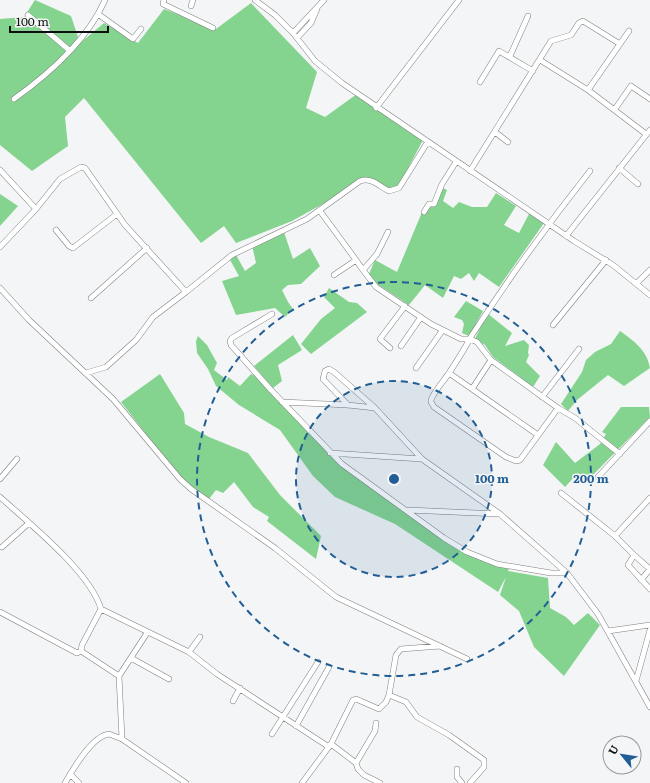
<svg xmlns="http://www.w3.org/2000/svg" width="650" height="783" font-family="Literata,serif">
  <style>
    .forest { fill: #84d48f }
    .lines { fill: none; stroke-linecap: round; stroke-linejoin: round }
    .minor-casing { stroke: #7e7f80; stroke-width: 6 }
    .minor { stroke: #fff; stroke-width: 5 }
    .ring { fill: none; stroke: #215e95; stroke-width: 2; stroke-dasharray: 7 5 }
    .centre { fill: #215e95; stroke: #f4f5f6; stroke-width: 2 }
    .ring-label { font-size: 12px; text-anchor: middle; font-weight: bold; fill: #215e95; stroke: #f4f5f6; stroke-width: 3; stroke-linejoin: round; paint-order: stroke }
  </style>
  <rect width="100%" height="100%" fill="#f4f5f6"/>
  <path class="forest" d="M35 0 71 16 80 43 104 23 138 43 164 9 216 29 251 3 317 72 306 108 325 117 357 94 423 140 398 187 388 191 376 182 359 180 330 200 292 221 236 243 224 226 201 243 84 98 65 117 68 146 32 171 0 145V19L24 17Z
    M441 187 447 190 443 201 453 208 459 202 472 207H487L496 193 516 206 504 225 519 233 529 214 544 223 499 287 479 273 474 281 469 273 461 279 454 276 443 298 425 285 409 305 377 284 369 274 375 260 397 272 425 205 434 204Z
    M0 194 18 206 0 226Z
    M284 232 293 259 310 248 320 266 301 284 288 285 282 290 288 302 293 309 285 317 275 308 236 315 222 281 239 276 229 258 235 253 245 271 256 263 252 245Z
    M329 288 349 302 357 303 367 312 311 354 301 344 321 319 335 308 324 297Z
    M466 301 483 311 469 336 462 333 464 324 462 320 454 317Z
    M487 313 512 333 505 346 524 340 529 345 528 353 529 355 526 362 540 376 533 387 493 357 485 345 475 339Z
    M620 331C634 341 647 350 650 368L624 386 608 375 577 400 568 411 561 404 582 372 586 360 595 352 611 344Z
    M293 335 302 350 278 365 282 381 273 388 254 366Z
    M198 336 207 345 217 363 214 370 227 380 228 377 240 386 251 374 261 379 353 473 426 525 486 561 487 563 509 569 508 571 548 578 550 608 566 617 574 625 588 613 600 625 564 676 534 647 519 611 500 595 506 577 498 592 395 524 335 497 313 476 280 430 239 405 216 386 208 369 197 353 196 341Z
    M160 374 184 413 185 424 209 437 248 453 280 495 321 536 316 559 267 521 269 517 253 507 234 482 223 493 216 490 209 499 185 484 121 402Z
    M621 407H649L650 417 588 480 578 473 565 487 543 465 556 442 575 463 600 444 606 434 602 432Z"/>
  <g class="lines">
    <g class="minor-casing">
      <path id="minor" d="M164 0 163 4 213 28
        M255 0 275 15 293 33 315 61 342 83 574 241 613 265 650 295
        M191 6 193 0
        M98 14 133 39 141 29
        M28 15 69 50
        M293 33 324 0
        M297 38 311 23 317 9
        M510 56 528 16
        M540 60 588 90 646 134
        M480 82 499 51 533 71
        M588 90 629 31
        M14 99C49 74 87 41 105 0
        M376 108 459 0
        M615 109 631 86 650 99
        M495 132 508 142
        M619 168 638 184
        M0 170 36 209
        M470 171 551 41 571 35 579 23 583 21 620 44
        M320 211 356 260 334 275
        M424 212 429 204H434L442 184 456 162
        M56 230 69 246 73 248 117 214
        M566 236 650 130
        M0 247 36 209 60 179 81 167 85 168 125 225 186 292 232 255 307 219 360 181C372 177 380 187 389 191L399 188 427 143
        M356 260 363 270 377 254 388 232
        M363 270 376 287 431 324 461 339H470L477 342 491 360 558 408 520 460 516 461 506 457 434 407 431 402V400C435 390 443 382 449 373 457 361 465 348 472 335 509 278 548 224 590 171
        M637 283 650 270
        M0 288 29 320 113 399 180 479 191 489 275 548 336 597 467 659
        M91 298 147 248
        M272 314 232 338 230 341 231 345 271 390 342 464 444 538 467 552 497 564 551 573H567
        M553 325 606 260
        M401 346 421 317
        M390 348 380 339 405 306
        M416 368 442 331
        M86 373 106 367 136 340 153 317 186 292
        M449 373 538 435
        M472 389 491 360
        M542 397 579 349
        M282 402 348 405 375 408 422 459 500 514 567 573 598 614 650 707
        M348 405 323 379 325 371 329 369 334 372 374 407
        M558 408 575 418 620 454
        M330 453 422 459
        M598 477 650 421
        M0 479 17 459
        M561 493 615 536 634 555 628 565 650 589
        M0 497C30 524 90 572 101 609L189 652 217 674 329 747
        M408 510 499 514
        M615 536 650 498
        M2 547 29 523
        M634 555 650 569
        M641 580 650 569
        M101 609 82 645 81 651 119 676 122 739
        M0 612 77 653 81 651
        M608 631 650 625
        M189 652 200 637
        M131 658 169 679
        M119 676 147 633
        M636 681 650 630
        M389 695 396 655 401 649 440 646
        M233 701 240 688
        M296 726 329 667
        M272 734 318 662
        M331 744 356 763 358 769 364 775 380 783
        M356 763 375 731 376 723
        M457 769V777L462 783
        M70 774 79 783
        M65 783C73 769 92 736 109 734L122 739 186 783
        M302 783 331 744 353 700 356 699 379 709 386 702 389 695 406 702 417 717 449 735 484 760V767L470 783"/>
    </g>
    <use href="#minor" class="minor"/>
  </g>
  <circle cx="394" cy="479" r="98" fill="#215e95" fill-opacity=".12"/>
  <g class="ring">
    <circle cx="394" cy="479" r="98"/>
    <circle cx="394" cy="479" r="197"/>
  </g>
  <circle cx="394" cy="479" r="6" class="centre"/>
  <g class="ring-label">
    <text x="492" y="483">100 m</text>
    <text x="591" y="483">200 m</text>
  </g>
  <g transform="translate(622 755) rotate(300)"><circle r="19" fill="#f4f5f6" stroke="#989999"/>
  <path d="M0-3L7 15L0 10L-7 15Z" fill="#215e95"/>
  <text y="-6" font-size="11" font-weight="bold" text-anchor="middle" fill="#0d0e0e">U</text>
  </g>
  <path d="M10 26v6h98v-6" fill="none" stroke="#0d0e0e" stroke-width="2"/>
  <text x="16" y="26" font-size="12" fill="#0d0e0e" stroke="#f4f5f6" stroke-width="3" paint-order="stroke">100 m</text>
</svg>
